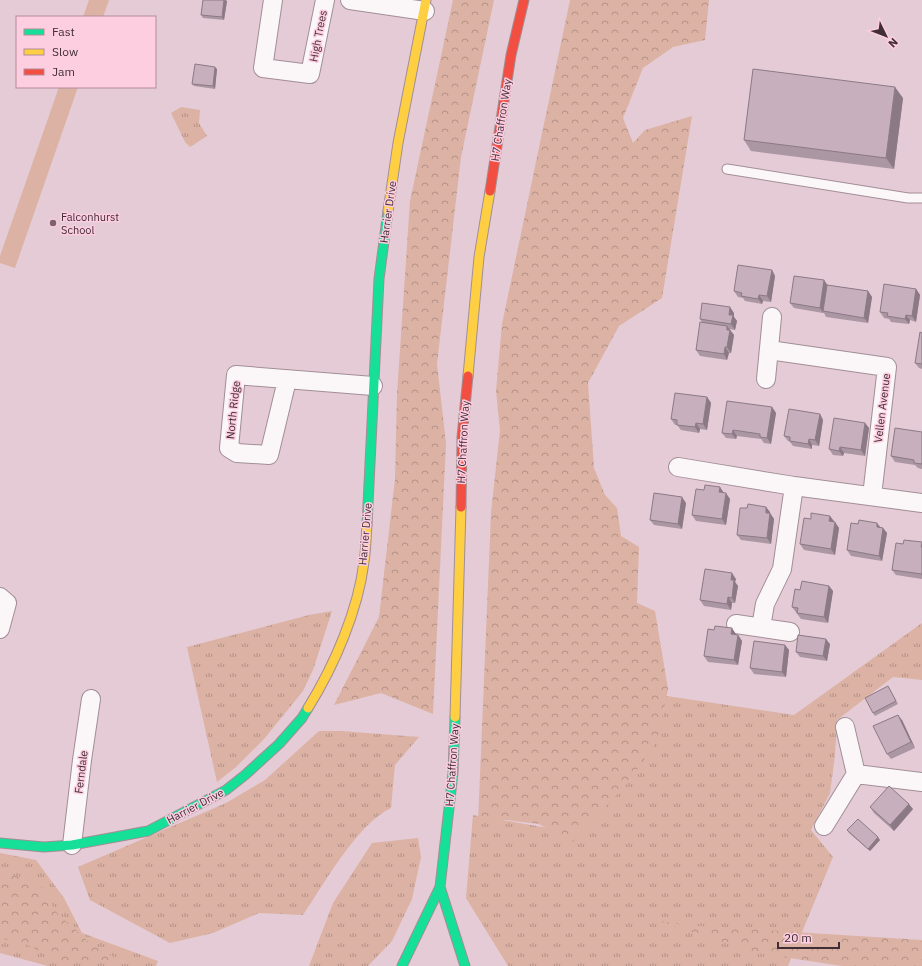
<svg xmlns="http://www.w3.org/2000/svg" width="922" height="966" font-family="'IBM Plex Sans',sans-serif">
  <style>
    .grass { fill: url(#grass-tufts) }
    .forest { fill: url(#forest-crowns) }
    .garden { fill: #dbb2a4 }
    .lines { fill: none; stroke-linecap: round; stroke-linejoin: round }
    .lane-casing { stroke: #a28e96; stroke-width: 11 }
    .street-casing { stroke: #a28e96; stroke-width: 20 }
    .fast-casing { stroke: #a28e96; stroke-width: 11 }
    .slow-casing { stroke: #a28e96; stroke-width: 11 }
    .jam-casing { stroke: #a28e96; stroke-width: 11 }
    .lane { stroke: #fbf7f9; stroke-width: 9 }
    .street { stroke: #fbf7f9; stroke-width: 18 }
    .fast { stroke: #16e098; stroke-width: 9 }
    .slow { stroke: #ffcf43; stroke-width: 9 }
    .jam { stroke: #f24e42; stroke-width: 9 }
    .wall { fill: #ab96a3 }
    .shaded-wall { fill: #8b7a85 }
    .building { fill: #c7afbe; stroke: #8b7a85 }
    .poi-dot { fill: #7a646d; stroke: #fdcde0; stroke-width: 1.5 }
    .labels { text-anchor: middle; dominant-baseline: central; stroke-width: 3; stroke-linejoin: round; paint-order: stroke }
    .street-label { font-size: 11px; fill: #402d35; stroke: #fdcde0 }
    .poi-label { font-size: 11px; fill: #402d35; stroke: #fdcde0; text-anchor: start }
  </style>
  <defs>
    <pattern id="grass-tufts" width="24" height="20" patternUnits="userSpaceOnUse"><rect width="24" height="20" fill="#dbb2a4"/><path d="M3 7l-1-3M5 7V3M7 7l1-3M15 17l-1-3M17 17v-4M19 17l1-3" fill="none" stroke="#b39186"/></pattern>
    <pattern id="forest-crowns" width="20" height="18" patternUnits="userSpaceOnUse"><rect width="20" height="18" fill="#dbb2a4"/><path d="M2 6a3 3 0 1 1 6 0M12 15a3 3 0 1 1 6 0" fill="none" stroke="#b39186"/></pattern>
  </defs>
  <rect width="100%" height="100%" fill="#e5cbd5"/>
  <path class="grass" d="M181 107 200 110 199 123 207 136 190 147 185 142 171 113Z
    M332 611 313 670 303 691 264 739 236 767 217 782 187 647 309 615Z
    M922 623V680L893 677 837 720 835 755 830 793 811 830 833 857 788 966H508L466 898 473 815 571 832 660 695 794 715Z
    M319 731H341L419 737 395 765 391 808C357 824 324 884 303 915L259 913 213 933 170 943 90 900 78 867 226 803 265 780Z
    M418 838 421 857 412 899 392 941 368 966H309L333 903 372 843Z
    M0 853 36 860 64 898 82 933 158 961 156 966H48L0 953Z"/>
  <path class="forest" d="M453 0H494L461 157 437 364 446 443 433 714 381 693 334 705 379 617 395 479 397 394 410 201Z
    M570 0H709L705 40 673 47 643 68 623 118 633 143 645 130 692 116 662 298 619 326 588 383 594 468 605 495 617 508 621 536 639 547 637 603 655 611 668 689 658 740 627 784 572 842 539 824 506 820 478 823 491 513 500 430 496 391 502 324Z
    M0 872 39 882 57 913 93 946 127 964 100 962 61 961 27 945 0 938Z
    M654 920 683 925 922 940V966H842L757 953Z"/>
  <path class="garden" d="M89 0H109L103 17H83Z
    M59 87H78L15 268 0 263V256Z"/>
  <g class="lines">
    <g class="lane-casing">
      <path id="lane" d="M727 169 908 198H922"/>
    </g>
    <g class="street-casing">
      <path id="street" d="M273 0 263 68 310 74 325 0
        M350 0 425 11
        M769 350 887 367 872 496
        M766 379 772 317
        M287 380 269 455 237 453 229 448 236 375 373 386
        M678 467 794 486 922 503
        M0 597 7 603 0 629
        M736 624 790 632
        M761 627 765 604 782 569 794 486
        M856 774 922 782
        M824 826 856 774 845 727
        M72 845 82 760 91 699"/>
    </g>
    <g class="fast-casing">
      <path id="fast" d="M367 525 379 279 388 211
        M0 843 44 847 72 845 148 831 226 790 245 775 279 744 302 718 308 708
        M440 887 465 966
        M402 966 440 887 453 773 455 717"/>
    </g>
    <g class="slow-casing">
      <path id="slow" d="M388 211 398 143 426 0
        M468 376 479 257 490 191
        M308 708C334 666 358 611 364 562 366 550 366 537 367 525
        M455 717 461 507"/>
    </g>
    <g class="jam-casing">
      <path id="jam" d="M490 191 511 55 524 0
        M461 507 462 437 468 376"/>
    </g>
    <use href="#lane" class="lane"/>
    <use href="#street" class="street"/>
    <use href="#fast" class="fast"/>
    <use href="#slow" class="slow"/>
    <use href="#jam" class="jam"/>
  </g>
  <path class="wall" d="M203 0H226L227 1 224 20 203 18 201 15Z
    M217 69 215 89 194 86 192 84Z
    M903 98 894 169 751 151 744 140Z
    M772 270 775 276 771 302 763 301 762 304 745 301 743 298 738 297 734 291Z
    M824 280 827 285 868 291 872 297 868 323 826 317 824 313H823L794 308 790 303Z
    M916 289 920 295 916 322 910 320 909 324 891 322 889 319 884 318 880 312Z
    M734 313V317L737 321 735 330 729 329 734 335 731 353H729L727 360 700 356 696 350 702 322 700 319Z
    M922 333V369L919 368 915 363Z
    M707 397 711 403 707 430 700 429 699 433 681 430 677 425H675L671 419Z
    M772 407 776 413 771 444 764 443 761 439 737 436 736 439 726 438 722 433Z
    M820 414 823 420 819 446 812 445V449L793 446 790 442 788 441 784 436Z
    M865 423 869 428 865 456 844 453 843 456 833 455 829 449Z
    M922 432V469L918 468 915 465 895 462 891 456Z
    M724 493 730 499 726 525 696 521 692 515Z
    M686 503 682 529 654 525 650 520Z
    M766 507 774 519 771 544 741 540 737 535 747 508Z
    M834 521V522L839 528 835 555 804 550 800 544Z
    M880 527 883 528 887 533 882 561 851 556 847 550Z
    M922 542V579L896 575 892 570 903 544Z
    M736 579 735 582 738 586 735 603H732L731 610 704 606 700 600Z
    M829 586 833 591 828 623 801 619 792 607 800 590Z
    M736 634V635H738L742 641 738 665 708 662 704 656Z
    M830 644 827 661 800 657 796 652Z
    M785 645 789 650 786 677 754 674 750 668Z
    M888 686 898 704 875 716 873 713Z
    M902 720 915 748 891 759 887 754Z
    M870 807 913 809 894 831 874 813Z
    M847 830 880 840 870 851 849 833Z"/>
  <path class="shaded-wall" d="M224 0 227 1 224 20 222 17Z
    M215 67 217 69 215 89 213 86Z
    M895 87 903 98 894 169 886 158Z
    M772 270 775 276 771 302 767 296Z
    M824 280 828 286 823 311V313L820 308Z
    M916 289 920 295 916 322 912 316Z
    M868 291 872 297 868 323 864 318Z
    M759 295 763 301 762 304 758 299Z
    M730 307 734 313V317L737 321 735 330 731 324 729 315Z
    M906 315 910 320 909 324 905 319Z
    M727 326 734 335 731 353 727 347Z
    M725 347 729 353 727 360 724 354Z
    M707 397 711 403 707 430 703 424Z
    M772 407 776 413 771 444 767 438Z
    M820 414 823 420 819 446 815 440Z
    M696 423 700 429 699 433 695 427Z
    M865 423 869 428 865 456 861 450Z
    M733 430 737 436 736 439 732 434Z
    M809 439 812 445V449L808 444Z
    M840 447 844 453 843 456 839 451Z
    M720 487 724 493 719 492Z
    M726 493 730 499 726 525 722 519Z
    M682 497 686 503 682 529 678 524Z
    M766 507 770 512V518L766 513Z
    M770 513 774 519 771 544 767 538Z
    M830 516 834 521 833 527 829 521Z
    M835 522 839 528 835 555 831 549Z
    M877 523 881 528 877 527Z
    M883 528 887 533 882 561 879 556Z
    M732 573 736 579 735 582 738 586 735 603 732 598 731 580Z
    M829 586 833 591 828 623 824 617Z
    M728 597 732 603 731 610 727 604Z
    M732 628 736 634 735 640 731 634Z
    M738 635 742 641 738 665 734 660Z
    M826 639 830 644 827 661 823 656Z
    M785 645 789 650 786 677 782 672Z
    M898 715 902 720 915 748 911 742Z
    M909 804 913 809 894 831 890 825Z
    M878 837 880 840 870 851 868 849Z"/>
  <path class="building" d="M203 0H224L222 17 201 15Z
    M195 64 215 67 213 86 192 84Z
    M753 69 895 87 886 158 744 140Z
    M738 265 772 270 767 296 759 295 758 299 741 296 742 293 734 291Z
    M794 276 824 280 820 308 790 303Z
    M884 284 916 289 912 316 906 315 905 319 887 316 888 313 880 312Z
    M827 285 868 291 864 318 823 311Z
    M702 303 730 307 729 315H733L731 324 700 319Z
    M700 322 727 326V330H730L727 347H725L724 354 696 350Z
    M920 332 922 333V364L915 363Z
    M675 393 707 397 703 424 696 423 695 427 677 425V420L671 419Z
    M727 401 772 407 767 438 760 437V434L733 430 732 434 722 433Z
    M789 409 820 414 815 440 809 439 808 444 790 441V437L784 436Z
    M834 418 865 423 861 450 840 447 839 451 829 449Z
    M895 428 922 432V464L914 463V460L891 456Z
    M705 485 720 487 719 492 726 493 722 519 692 515 696 489 704 490Z
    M654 493 682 497 678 524 650 520Z
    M748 504 766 507V513H770L767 538 737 535 740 508H747Z
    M811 513 830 516 829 521 835 522 831 549 800 544 804 518 811 519Z
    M859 520 877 523V527L883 528 879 556 847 550 851 523 858 524Z
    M904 540 922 542 921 547H922V574L892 570 896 543 903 544Z
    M705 569 732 573 731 580H734L732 598 728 597 727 604 700 600Z
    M802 581 829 586 824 617 797 613 798 608 792 607 795 589 800 590Z
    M715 626 732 628 731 634 738 635 734 660 704 656 708 629 714 630Z
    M798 635 826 639 823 656 796 652Z
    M754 641 785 645 782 672 750 668Z
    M888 686 896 701 873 713 865 698Z
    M898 715 911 742 887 754 873 726Z
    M889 786 909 804 890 825 870 807Z
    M858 819 878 837 868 849 847 830Z"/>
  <circle class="poi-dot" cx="53" cy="223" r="4"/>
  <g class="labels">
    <g class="street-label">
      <text transform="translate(318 36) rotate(-79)">High Trees</text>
      <text transform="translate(501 120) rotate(-81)">H7 Chaffron Way</text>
      <text transform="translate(388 212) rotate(-82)">Harrier Drive</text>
      <text transform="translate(882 408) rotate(-83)">Vellen Avenue</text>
      <text transform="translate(233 410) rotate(-84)">North Ridge</text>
      <text transform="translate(463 442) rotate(-87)">H7 Chaffron Way</text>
      <text transform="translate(365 534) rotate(-85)">Harrier Drive</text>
      <text transform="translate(452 765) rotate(-86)">H7 Chaffron Way</text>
      <text transform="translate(81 772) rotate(-83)">Ferndale</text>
      <text transform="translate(195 806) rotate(-28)">Harrier Drive</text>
    </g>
    <g class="poi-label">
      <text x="61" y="217">Falconhurst<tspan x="61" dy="13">School</tspan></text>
    </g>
  </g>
  <rect x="16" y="16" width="140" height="72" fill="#fdcde0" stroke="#b18d9c"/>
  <rect x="24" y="29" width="20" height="6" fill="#16e098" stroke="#b18d9c"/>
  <text x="52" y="36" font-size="12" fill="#402d35">Fast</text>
  <rect x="24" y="49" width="20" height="6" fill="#ffcf43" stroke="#b18d9c"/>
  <text x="52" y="56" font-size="12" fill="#402d35">Slow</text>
  <rect x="24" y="69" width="20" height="6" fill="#f24e42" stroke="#b18d9c"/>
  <text x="52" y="76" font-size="12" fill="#402d35">Jam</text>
  <g transform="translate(886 36) rotate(133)" stroke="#fdcde0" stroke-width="3" paint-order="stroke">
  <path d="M0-3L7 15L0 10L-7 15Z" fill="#402d35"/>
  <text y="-6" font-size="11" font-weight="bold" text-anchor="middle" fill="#402d35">N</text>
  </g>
  <path d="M778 942v6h61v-6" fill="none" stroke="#402d35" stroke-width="2"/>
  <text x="784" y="942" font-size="12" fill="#402d35" stroke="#fdcde0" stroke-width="3" paint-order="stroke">20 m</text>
</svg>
